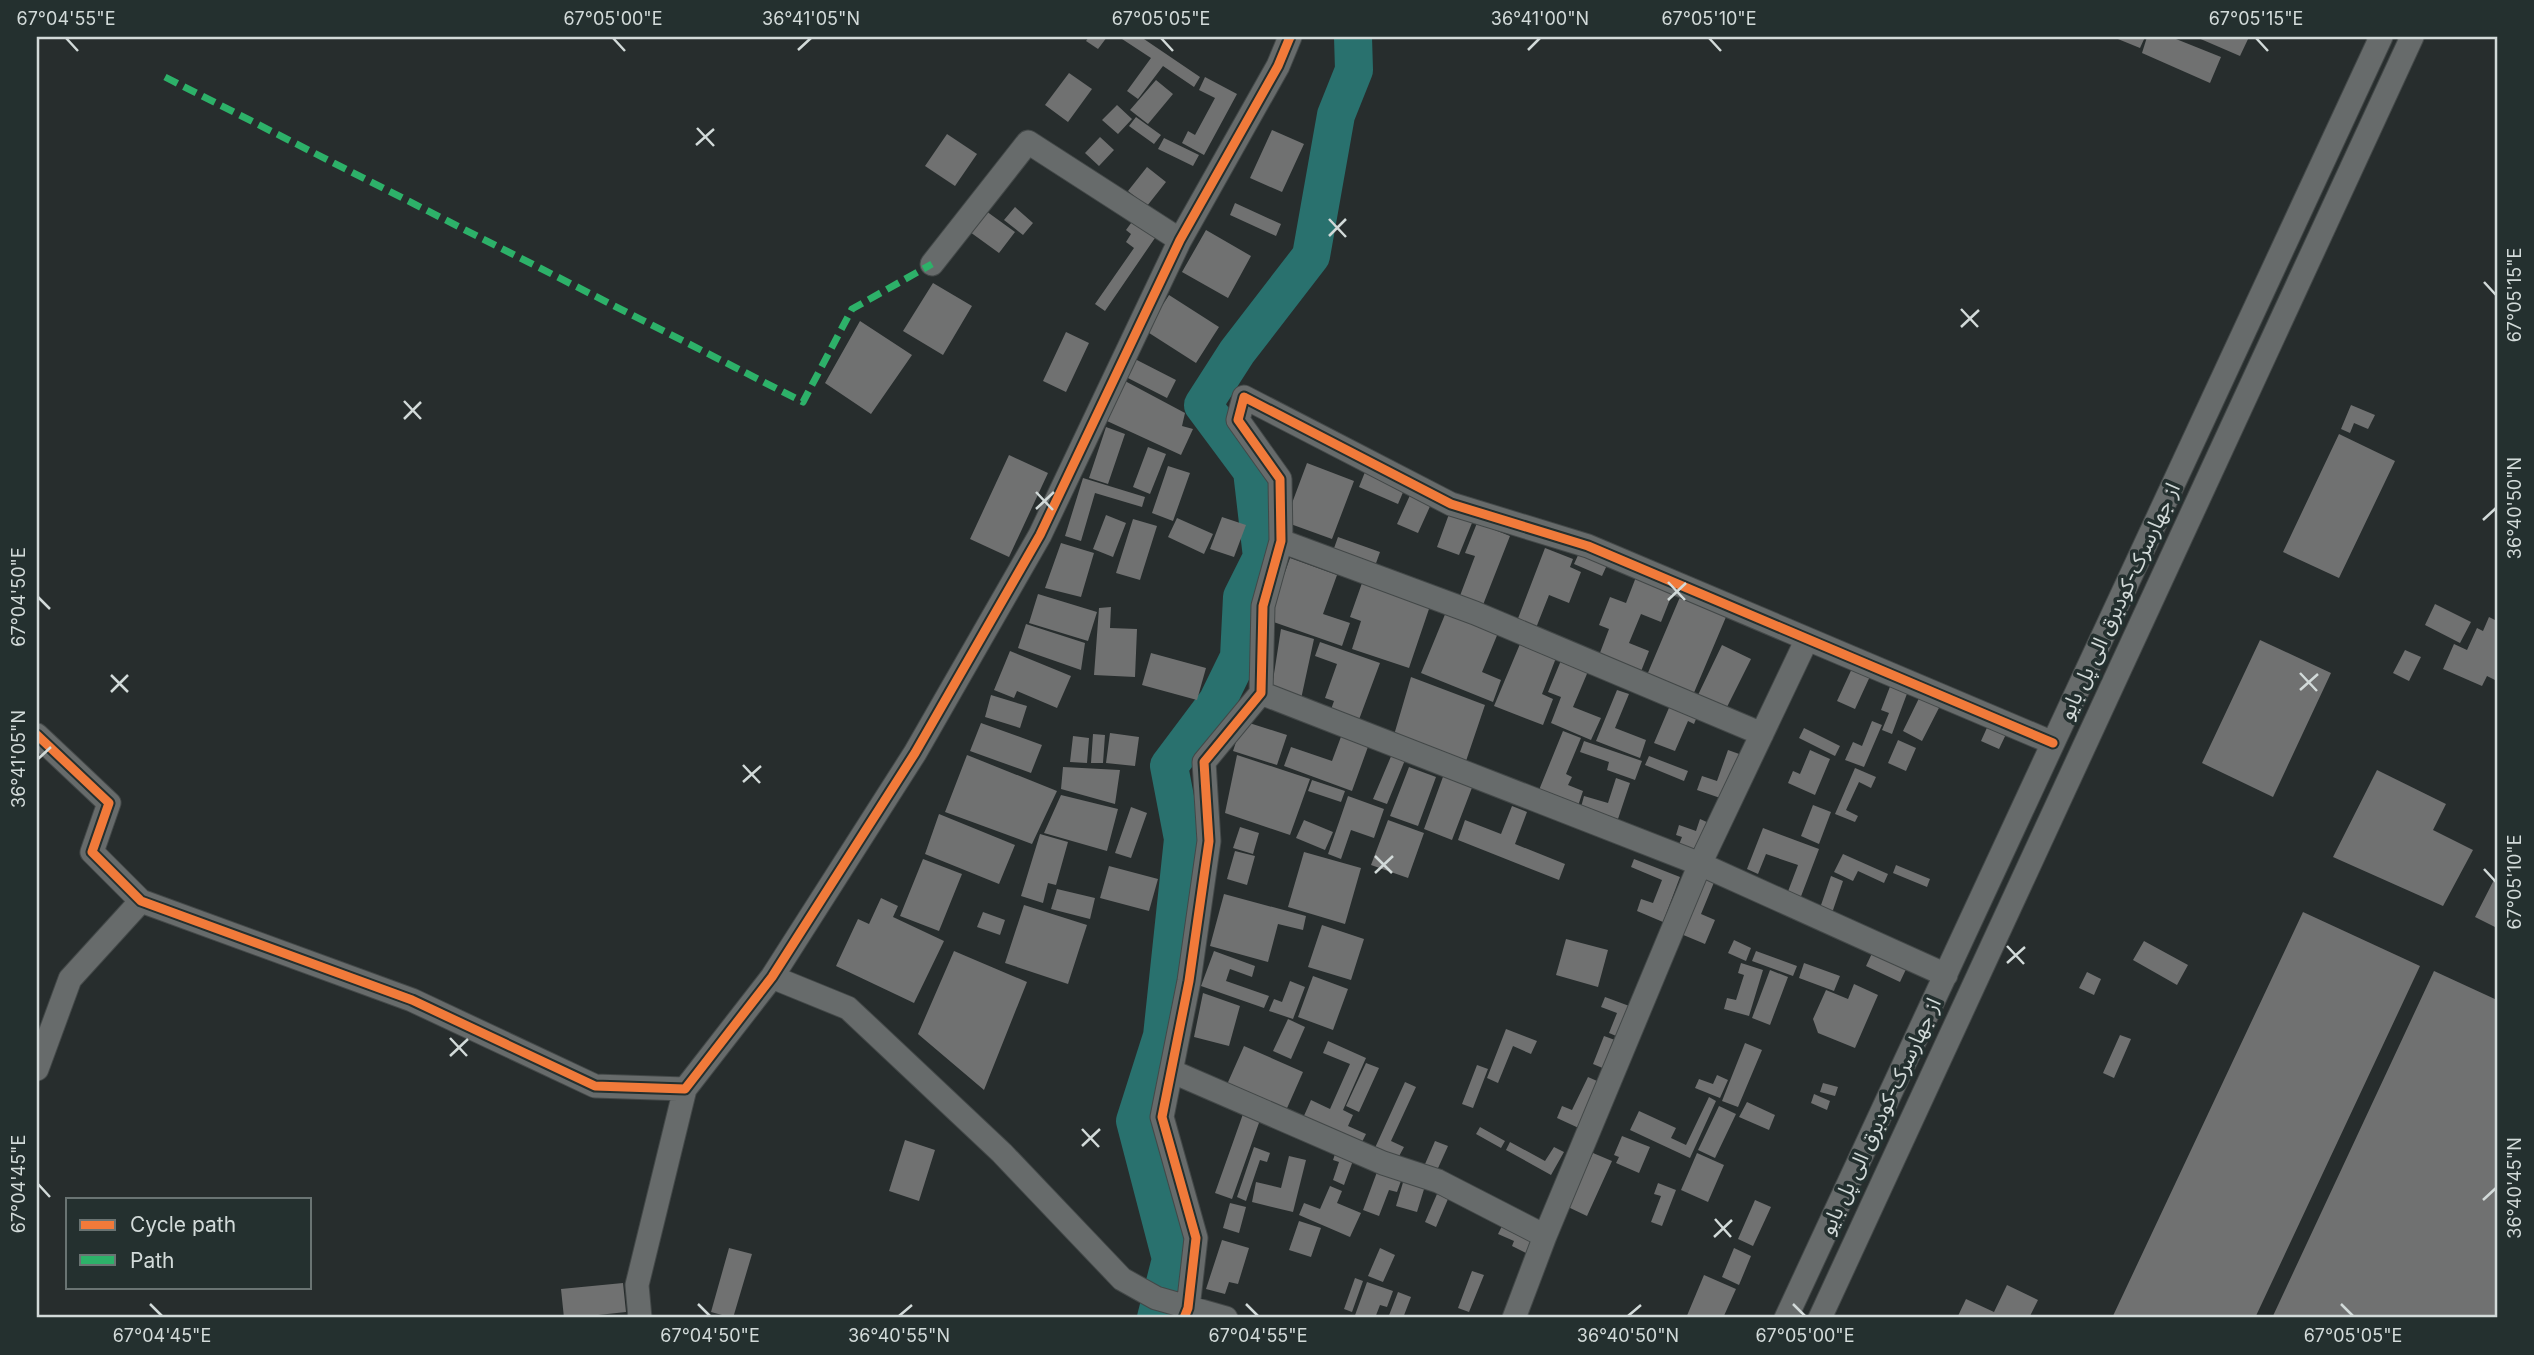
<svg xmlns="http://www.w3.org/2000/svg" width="2534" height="1355" font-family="Inter,'Noto Sans Arabic',sans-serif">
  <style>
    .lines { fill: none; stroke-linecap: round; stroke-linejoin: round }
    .river { stroke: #29716e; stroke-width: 38 }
    .building { fill: #707171 }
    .minor-casing { stroke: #434848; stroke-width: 25 }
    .minor { stroke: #676b6b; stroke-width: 23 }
    .quiet { stroke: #2db169; stroke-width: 7; stroke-dasharray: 14 7; stroke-linecap: butt }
    .cycleway-casing { stroke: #24302f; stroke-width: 13 }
    .cycleway { stroke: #f17a3a; stroke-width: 9 }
    .ticks { fill: none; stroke: #d2dad9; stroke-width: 2.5 }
    .labels { text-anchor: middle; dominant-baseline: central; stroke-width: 7; stroke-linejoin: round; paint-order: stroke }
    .street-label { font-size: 21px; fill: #d2dad9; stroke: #24302f }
    .neatline { fill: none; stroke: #d2dad9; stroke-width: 2.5 }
    .ticks-label { font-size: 18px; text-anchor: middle; fill: #d2dad9 }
  </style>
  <rect width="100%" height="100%" fill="#272d2d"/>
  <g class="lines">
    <path class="river" d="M1156 1318 1171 1259 1135 1121 1162 1036 1183 839 1169 766 1217 702 1239 657 1242 597 1262 557 1252 471 1203 405 1237 352 1311 256 1336 115 1354 70 1353 37"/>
  </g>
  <path class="building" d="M1089 37H1107L1098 49 1086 41Z
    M1119 37H1141L1200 77 1194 87 1163 66 1138 99 1127 91 1151 58Z
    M2113 37H2145L2140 48Z
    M2147 37H2171L2221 57 2210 83 2142 53Z
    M2196 37H2249L2240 56Z
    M1069 73 1092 89 1068 122 1045 105Z
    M1205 77 1237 94 1204 155 1182 143 1188 131 1195 135 1215 98 1199 90Z
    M1156 80 1173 94 1148 124 1130 110Z
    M1117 105 1132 119 1118 134 1102 120Z
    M1136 117 1161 135 1154 144 1129 126Z
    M1272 130 1304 144 1282 192 1250 178Z
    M947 134 977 154 955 186 925 166Z
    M1100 137 1114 150 1099 166 1085 153Z
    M1164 138 1199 155 1193 166 1158 149Z
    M1147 167 1166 182 1147 206 1128 191Z
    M1235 203 1281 224 1276 236 1230 215Z
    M1015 207 1033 223 1023 235 1004 220Z
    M986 211 1015 232 999 253 970 232Z
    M1134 219 1157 235 1105 311 1095 304 1134 248 1126 242 1131 234 1126 230Z
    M1206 230 1251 256 1228 298 1182 272Z
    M933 283 972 306 943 355 903 331Z
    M1169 295 1219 327 1196 363 1146 331Z
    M860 321 912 355 871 414 825 383Z
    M1066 332 1089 343 1066 392 1043 381Z
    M1133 358 1176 380 1167 398 1124 376Z
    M1125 381 1185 413 1182 426 1193 429 1181 455 1107 421Z
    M2351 405 2375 415 2368 429 2354 423 2350 433 2341 429Z
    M1106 427 1125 434 1108 484 1089 478Z
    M2339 434 2395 461 2339 578 2283 552Z
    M1148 447 1166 454 1150 494 1133 487Z
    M1009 455 1048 473 1009 557 970 539Z
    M1307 463 1354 481 1332 539 1285 522Z
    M1168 466 1190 473 1173 521 1152 513Z
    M1367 467 1407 483 1398 504 1359 487Z
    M1083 478 1145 497 1142 507 1095 493 1081 541 1065 536Z
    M1411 493 1432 502 1418 533 1397 524Z
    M1449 514 1472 523 1459 555 1437 547Z
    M1106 515 1126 523 1113 557 1093 549Z
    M1222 517 1246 525 1234 557 1210 549Z
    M1177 518 1213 534 1204 554 1168 537Z
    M1133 519 1157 526 1140 580 1116 573Z
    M1477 523 1510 536 1481 610 1458 601 1475 556 1465 553Z
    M1338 537 1380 552 1375 566 1333 551Z
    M1061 543 1094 553 1081 597 1045 588Z
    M1545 548 1573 559 1570 567 1581 572 1569 603 1549 595 1536 628 1517 621Z
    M1579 553 1607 565 1602 576 1574 564Z
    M1290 558 1337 575 1323 614 1350 623 1342 646 1268 620Z
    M1636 577 1673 592 1661 622 1641 614 1629 643 1649 651 1640 674 1598 658 1609 629 1599 625 1610 597 1626 603Z
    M1362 583 1430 606 1409 668 1352 649 1361 621 1350 617Z
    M1038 594 1097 612 1088 641 1029 623Z
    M1680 597 1726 617 1693 695 1647 675Z
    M2435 604 2471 622 2460 643 2425 625Z
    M1111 607 1110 628 1137 629 1135 677 1094 675 1099 608Z
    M1446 612 1498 633 1482 672 1501 680 1493 702 1421 673Z
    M2489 617 2497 621V681L2487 676 2482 686 2443 669 2454 644 2467 650 2477 628 2483 631Z
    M1026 624 1085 643 1081 670 1018 648Z
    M1281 629 1314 639 1301 699 1271 693Z
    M2260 640 2331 673 2273 797 2202 763Z
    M1320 642 1380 663 1357 725 1329 715 1334 701 1325 698 1337 664 1315 656Z
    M1520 644 1556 658 1542 694 1553 699 1543 725 1494 706Z
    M1722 645 1751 659 1726 709 1698 695Z
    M2405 650 2421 657 2409 681 2393 673Z
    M1010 651 1071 676 1057 708 1017 691 1014 698 994 690Z
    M1151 653 1206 668 1197 700 1142 685Z
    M1562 658 1589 669 1573 707 1601 718 1591 740 1551 723 1561 697 1548 692Z
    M1854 664 1872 672 1855 709 1837 701Z
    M1411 677 1485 705 1465 764 1394 735Z
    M1891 684 1908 691 1892 734 1882 730 1889 713 1881 710Z
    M1617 690 1629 694 1615 728 1646 740 1640 758 1596 741Z
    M1922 692 1942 702 1922 741 1903 731Z
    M991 695 1027 706 1020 728 985 717Z
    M1671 703 1698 714 1694 724 1688 721 1675 751 1654 743Z
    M1243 721 1287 735 1277 765 1233 751Z
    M1872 721 1882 725 1864 767 1845 760 1853 742 1862 746Z
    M1990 721 2008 730 1999 749 1981 741Z
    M981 723 1042 745 1031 773 970 751Z
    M1804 728 1840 746 1835 756 1799 738Z
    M1563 731 1581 738 1566 774 1572 777 1568 785 1583 791 1578 806 1539 790Z
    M1110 733 1139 737 1135 766 1106 763Z
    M1093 734 1105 735 1103 763H1091Z
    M1342 734 1369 744 1352 791 1284 766 1291 747 1332 761Z
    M1073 736 1089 738 1087 763 1070 762Z
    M1898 740 1916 748 1906 771 1888 763Z
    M1584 741 1642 761 1635 780 1607 770 1609 762 1580 752Z
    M1728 750 1742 755 1726 800 1697 790 1702 776 1717 781Z
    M1810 750 1830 759 1815 795 1788 783 1793 771 1800 774Z
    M1392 754 1405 760 1387 804 1373 799Z
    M967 755 1057 791 1032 844 945 812Z
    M1237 755 1310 779 1290 835 1225 813Z
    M1649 756 1688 771 1684 781 1645 765Z
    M1063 767 1120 770 1115 804 1061 789Z
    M1409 767 1436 777 1418 826 1390 816Z
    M1855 768 1876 777 1871 788 1859 782 1846 810 1858 816 1855 822 1835 814Z
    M2377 770 2446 804 2433 830 2473 850 2443 906 2333 857Z
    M1444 774 1473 785 1452 840 1424 829Z
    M1616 778 1630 783 1618 819 1581 807 1584 796 1608 803Z
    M1312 780 1345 791 1341 802 1308 791Z
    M1061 795 1118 809 1107 851 1044 833Z
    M1348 796 1384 809 1374 838 1351 830 1341 859 1328 854Z
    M1813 805 1831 812 1819 844 1801 836Z
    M1512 806 1527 812 1515 844 1565 864 1559 880 1458 840 1465 820 1501 834Z
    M1131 807 1147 813 1131 858 1115 853Z
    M939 814 1015 845 999 884 925 854Z
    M1700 819 1709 823 1698 854 1678 847 1682 837 1676 835 1679 825 1696 831Z
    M1304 820 1333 832 1325 850 1296 838Z
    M1388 820 1424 833 1408 878 1371 865Z
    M1240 827 1259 833 1253 854 1233 848Z
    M1763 828 1819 849 1800 899 1787 894 1798 865 1766 854 1758 874 1747 869Z
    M1040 834 1068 842 1056 885 1048 883 1043 903 1021 896Z
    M1235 851 1255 856 1247 885 1227 879Z
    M1304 852 1361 868 1345 924 1288 907Z
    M1843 854 1888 874 1884 883 1858 871 1853 881 1834 872Z
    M923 859 962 874 939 931 900 916Z
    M1634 859 1680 877 1663 922 1637 911 1641 899 1653 903 1662 880 1631 867Z
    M1896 865 1930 879 1927 887 1893 873Z
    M1109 866 1158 879 1149 911 1100 898Z
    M2497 874V928L2475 917Z
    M1705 876 1715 880 1701 914 1715 920 1705 944 1681 934Z
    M1831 876 1843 881 1832 913 1820 908Z
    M1057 889 1095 898 1090 919 1051 909Z
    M1224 894 1306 916 1303 930 1278 924 1268 962 1210 946Z
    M881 898 898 906 893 917 944 941 914 1003 836 966 858 919 869 924Z
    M1024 905 1087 925 1068 984 1005 963Z
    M983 912 1005 920 1000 935 977 927Z
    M2303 912 2420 966 2255 1318H2112Z
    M1322 925 1364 939 1351 980 1308 967Z
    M1566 939 1608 950 1598 987 1556 975Z
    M1734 940 1751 948 1746 961 1728 953Z
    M2144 941 2188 965 2177 985 2133 960Z
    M1874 949 1908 965 1900 982 1866 966Z
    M954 951 1027 982 984 1090 918 1034Z
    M1214 951 1255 966 1252 977 1230 969 1226 981 1269 996 1264 1008 1201 986Z
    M1756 951 1797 966 1793 976 1752 961Z
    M1741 963 1763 970 1749 1016 1724 1009 1727 998 1736 1000 1744 975 1738 973Z
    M1804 963 1840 976 1834 991 1799 978Z
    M1770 970 1788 977 1770 1025 1752 1018Z
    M2434 971 2497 1000V1318H2272Z
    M2087 972 2101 979 2094 995 2079 988Z
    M1313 976 1348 989 1333 1030 1298 1017Z
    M1290 981 1305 987 1293 1019 1269 1011 1274 999 1282 1002Z
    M1854 984 1878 995 1855 1048 1818 1033 1813 1019 1826 990 1848 999Z
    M1203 993 1240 1006 1229 1046 1194 1037Z
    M1605 997 1632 1007 1621 1038 1609 1033 1617 1013 1601 1007Z
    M1288 1019 1305 1027 1291 1059 1273 1051Z
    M1506 1029 1537 1041 1531 1054 1513 1046 1498 1083 1487 1078Z
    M2120 1035 2131 1039 2114 1078 2103 1073Z
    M1604 1036 1615 1040 1605 1069 1593 1064Z
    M1328 1041 1366 1058 1343 1110 1353 1115 1348 1126 1366 1134 1361 1144 1303 1118 1311 1100 1330 1109 1350 1064 1323 1053Z
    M1745 1043 1762 1050 1738 1107 1722 1101Z
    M1244 1046 1303 1072 1284 1115 1225 1089Z
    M1366 1063 1379 1068 1359 1112 1346 1106Z
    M1477 1065 1488 1069 1473 1108 1462 1104Z
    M1717 1075 1728 1080 1720 1098 1695 1088 1699 1079 1713 1084Z
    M1588 1077 1604 1084 1583 1130 1557 1118 1562 1106 1572 1110Z
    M1405 1082 1416 1087 1391 1141 1404 1147 1397 1160 1374 1150Z
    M1823 1083 1838 1087 1835 1096 1820 1092Z
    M1814 1094 1830 1101 1827 1110 1811 1103Z
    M1709 1097 1716 1101 1690 1158 1630 1130 1639 1111 1676 1128 1671 1138 1686 1145Z
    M1747 1102 1775 1115 1769 1130 1739 1117Z
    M1719 1106 1736 1114 1715 1158 1698 1150Z
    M1243 1114 1260 1120 1232 1199 1215 1193Z
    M1480 1127 1505 1141 1501 1148 1476 1134Z
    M1622 1136 1650 1147 1639 1173 1616 1163 1619 1157 1614 1155Z
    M905 1140 935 1150 919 1201 889 1191Z
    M1435 1141 1448 1146 1434 1177 1422 1171Z
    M1510 1142 1545 1161 1554 1147 1564 1152 1551 1175 1506 1150Z
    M1254 1147 1270 1153 1267 1162 1260 1160 1246 1201 1237 1197Z
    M1336 1151 1354 1158 1344 1185 1333 1180 1339 1162 1333 1160Z
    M1593 1153 1612 1161 1587 1216 1568 1207Z
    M1697 1153 1724 1165 1708 1202 1681 1190Z
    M1289 1156 1306 1160 1293 1212 1252 1202 1256 1182 1281 1188Z
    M1377 1172 1401 1181 1397 1192 1389 1190 1379 1216 1363 1210Z
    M1404 1179 1425 1186 1417 1212 1396 1206Z
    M1658 1183 1676 1190 1662 1226 1651 1222 1661 1196 1654 1194Z
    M1330 1186 1342 1191 1337 1203 1361 1213 1350 1237 1299 1215 1304 1203 1320 1209Z
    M1437 1194 1448 1199 1436 1227 1425 1222Z
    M1755 1200 1771 1207 1753 1246 1738 1239Z
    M1230 1203 1246 1207 1239 1233 1223 1228Z
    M1299 1221 1321 1228 1311 1257 1289 1250Z
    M1504 1222 1536 1237 1528 1254 1512 1246 1514 1241 1498 1234Z
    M1222 1240 1249 1248 1238 1284 1229 1282 1225 1294 1206 1289Z
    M729 1248 752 1254 733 1318 711 1312Z
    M1380 1248 1395 1255 1383 1282 1368 1276Z
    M1734 1248 1751 1256 1739 1285 1722 1277Z
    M1472 1271 1484 1275 1469 1312 1458 1308Z
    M1704 1275 1736 1289 1723 1318H1686Z
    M1355 1278 1363 1281 1352 1312 1344 1309Z
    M1367 1282 1393 1291 1387 1307 1380 1305 1375 1318H1354Z
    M623 1283 626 1312 598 1315V1318H564L561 1289Z
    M2007 1285 2038 1300 2029 1318H1957L1966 1299 1994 1312Z
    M1398 1292 1411 1297 1403 1318H1388Z"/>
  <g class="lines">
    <g class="minor-casing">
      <path id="minor" d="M932 264 1028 142 1180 240
        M1281 541 1475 613 1762 734
        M1261 693 1700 864 1946 975
        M37 735 109 803 92 852 141 901 412 1000 595 1086 685 1089 772 977 915 753 1040 535 1180 240 1278 66 1290 37
        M772 977 848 1008 1002 1153 1122 1279 1156 1298 1226 1318
        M37 1069 70 979 141 901
        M1171 1071 1383 1163 1438 1181 1545 1236
        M640 1318 637 1285 685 1089
        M1184 1318 1188 1308 1196 1238 1162 1117 1189 981 1209 841 1204 762 1261 693 1263 606 1281 541 1280 479 1238 420 1244 397 1451 504 1588 546 2053 743
        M1514 1318 1545 1236 1700 864 1807 639
        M1786 1318 2381 37
        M1820 1318 2412 37"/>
    </g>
    <use href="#minor" class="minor"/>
    <path class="quiet" d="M165 77 803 402 852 309 932 264"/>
    <g class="cycleway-casing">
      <path id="cycleway" d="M37 735 109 803 92 852 141 901 412 1000 595 1086 685 1089 772 977 915 753 1040 535 1180 240 1278 66 1290 37
        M1184 1318 1188 1308 1196 1238 1162 1117 1189 981 1209 841 1204 762 1261 693 1263 606 1281 541 1280 479 1238 420 1244 397 1451 504 1588 546 2053 743"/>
    </g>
    <use href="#cycleway" class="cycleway"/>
  </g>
  <path class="ticks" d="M66 38 78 51M613 38 625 51M1161 38 1173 51M1709 38 1721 51M2256 38 2268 51M798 50 811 38M1528 50 1540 38M697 128 714 146M696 145 714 129M1329 219 1346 237M1329 236 1346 219M2484 282 2496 295M1961 309 1978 327M1961 327 1979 310M404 401 421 419M404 419 421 402M1036 492 1053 510M1036 509 1054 492M2483 520 2496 508M1668 582 1685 600M38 597 50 609M1668 600 1686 583M2300 673 2317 691M111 675 128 692M2300 690 2318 674M111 692 128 675M38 759 51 747M743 765 760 783M743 782 761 766M1375 856 1392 873M2484 869 2496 882M1375 873 1393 856M2007 946 2024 964M2007 963 2025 947M450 1038 467 1056M450 1056 468 1039M1082 1129 1099 1147M1082 1146 1100 1129M38 1184 50 1197M2483 1200 2496 1188M1715 1219 1731 1237M1714 1237 1732 1220M150 1304 162 1316M698 1304 710 1316M1246 1304 1258 1316M1793 1304 1805 1316M2341 1304 2353 1316M899 1316 912 1305M1628 1316 1641 1305"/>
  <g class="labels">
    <g class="street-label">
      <text transform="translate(2119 601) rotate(-65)">از جهارسرک-کودبرق الی پل بایو</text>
      <text transform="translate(1880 1116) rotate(-65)">از جهارسرک-کودبرق الی پل بایو</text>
    </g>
  </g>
  <rect width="2534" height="1355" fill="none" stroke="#24302f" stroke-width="77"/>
  <rect x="66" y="1198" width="245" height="91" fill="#24302f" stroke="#6a7473" stroke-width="2"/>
  <rect x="80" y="1220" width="35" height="10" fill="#f17a3a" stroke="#6a7473" stroke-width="2"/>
  <text x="130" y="1232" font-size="21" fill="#d2dad9">Cycle path</text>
  <rect x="80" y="1255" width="35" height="10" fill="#2db169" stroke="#6a7473" stroke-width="2"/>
  <text x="130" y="1268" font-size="21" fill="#d2dad9">Path</text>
  <rect x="38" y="38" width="2458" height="1278" class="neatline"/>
  <g class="ticks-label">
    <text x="66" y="25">67°04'55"E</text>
    <text x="613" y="25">67°05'00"E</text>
    <text x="811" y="25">36°41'05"N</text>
    <text x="1161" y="25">67°05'05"E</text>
    <text x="1540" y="25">36°41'00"N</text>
    <text x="1709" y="25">67°05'10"E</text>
    <text x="2256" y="25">67°05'15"E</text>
    <text transform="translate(2515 295) rotate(-90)" y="6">67°05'15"E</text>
    <text transform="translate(2515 508) rotate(-90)" y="6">36°40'50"N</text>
    <text transform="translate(19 597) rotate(-90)" y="6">67°04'50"E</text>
    <text transform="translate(19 759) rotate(-90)" y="6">36°41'05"N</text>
    <text transform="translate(2515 882) rotate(-90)" y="6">67°05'10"E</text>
    <text transform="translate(19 1184) rotate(-90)" y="6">67°04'45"E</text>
    <text transform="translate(2515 1188) rotate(-90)" y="6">36°40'45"N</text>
    <text x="162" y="1342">67°04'45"E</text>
    <text x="710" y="1342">67°04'50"E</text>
    <text x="899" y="1342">36°40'55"N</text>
    <text x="1258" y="1342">67°04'55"E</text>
    <text x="1628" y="1342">36°40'50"N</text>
    <text x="1805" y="1342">67°05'00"E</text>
    <text x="2353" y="1342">67°05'05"E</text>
  </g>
</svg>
